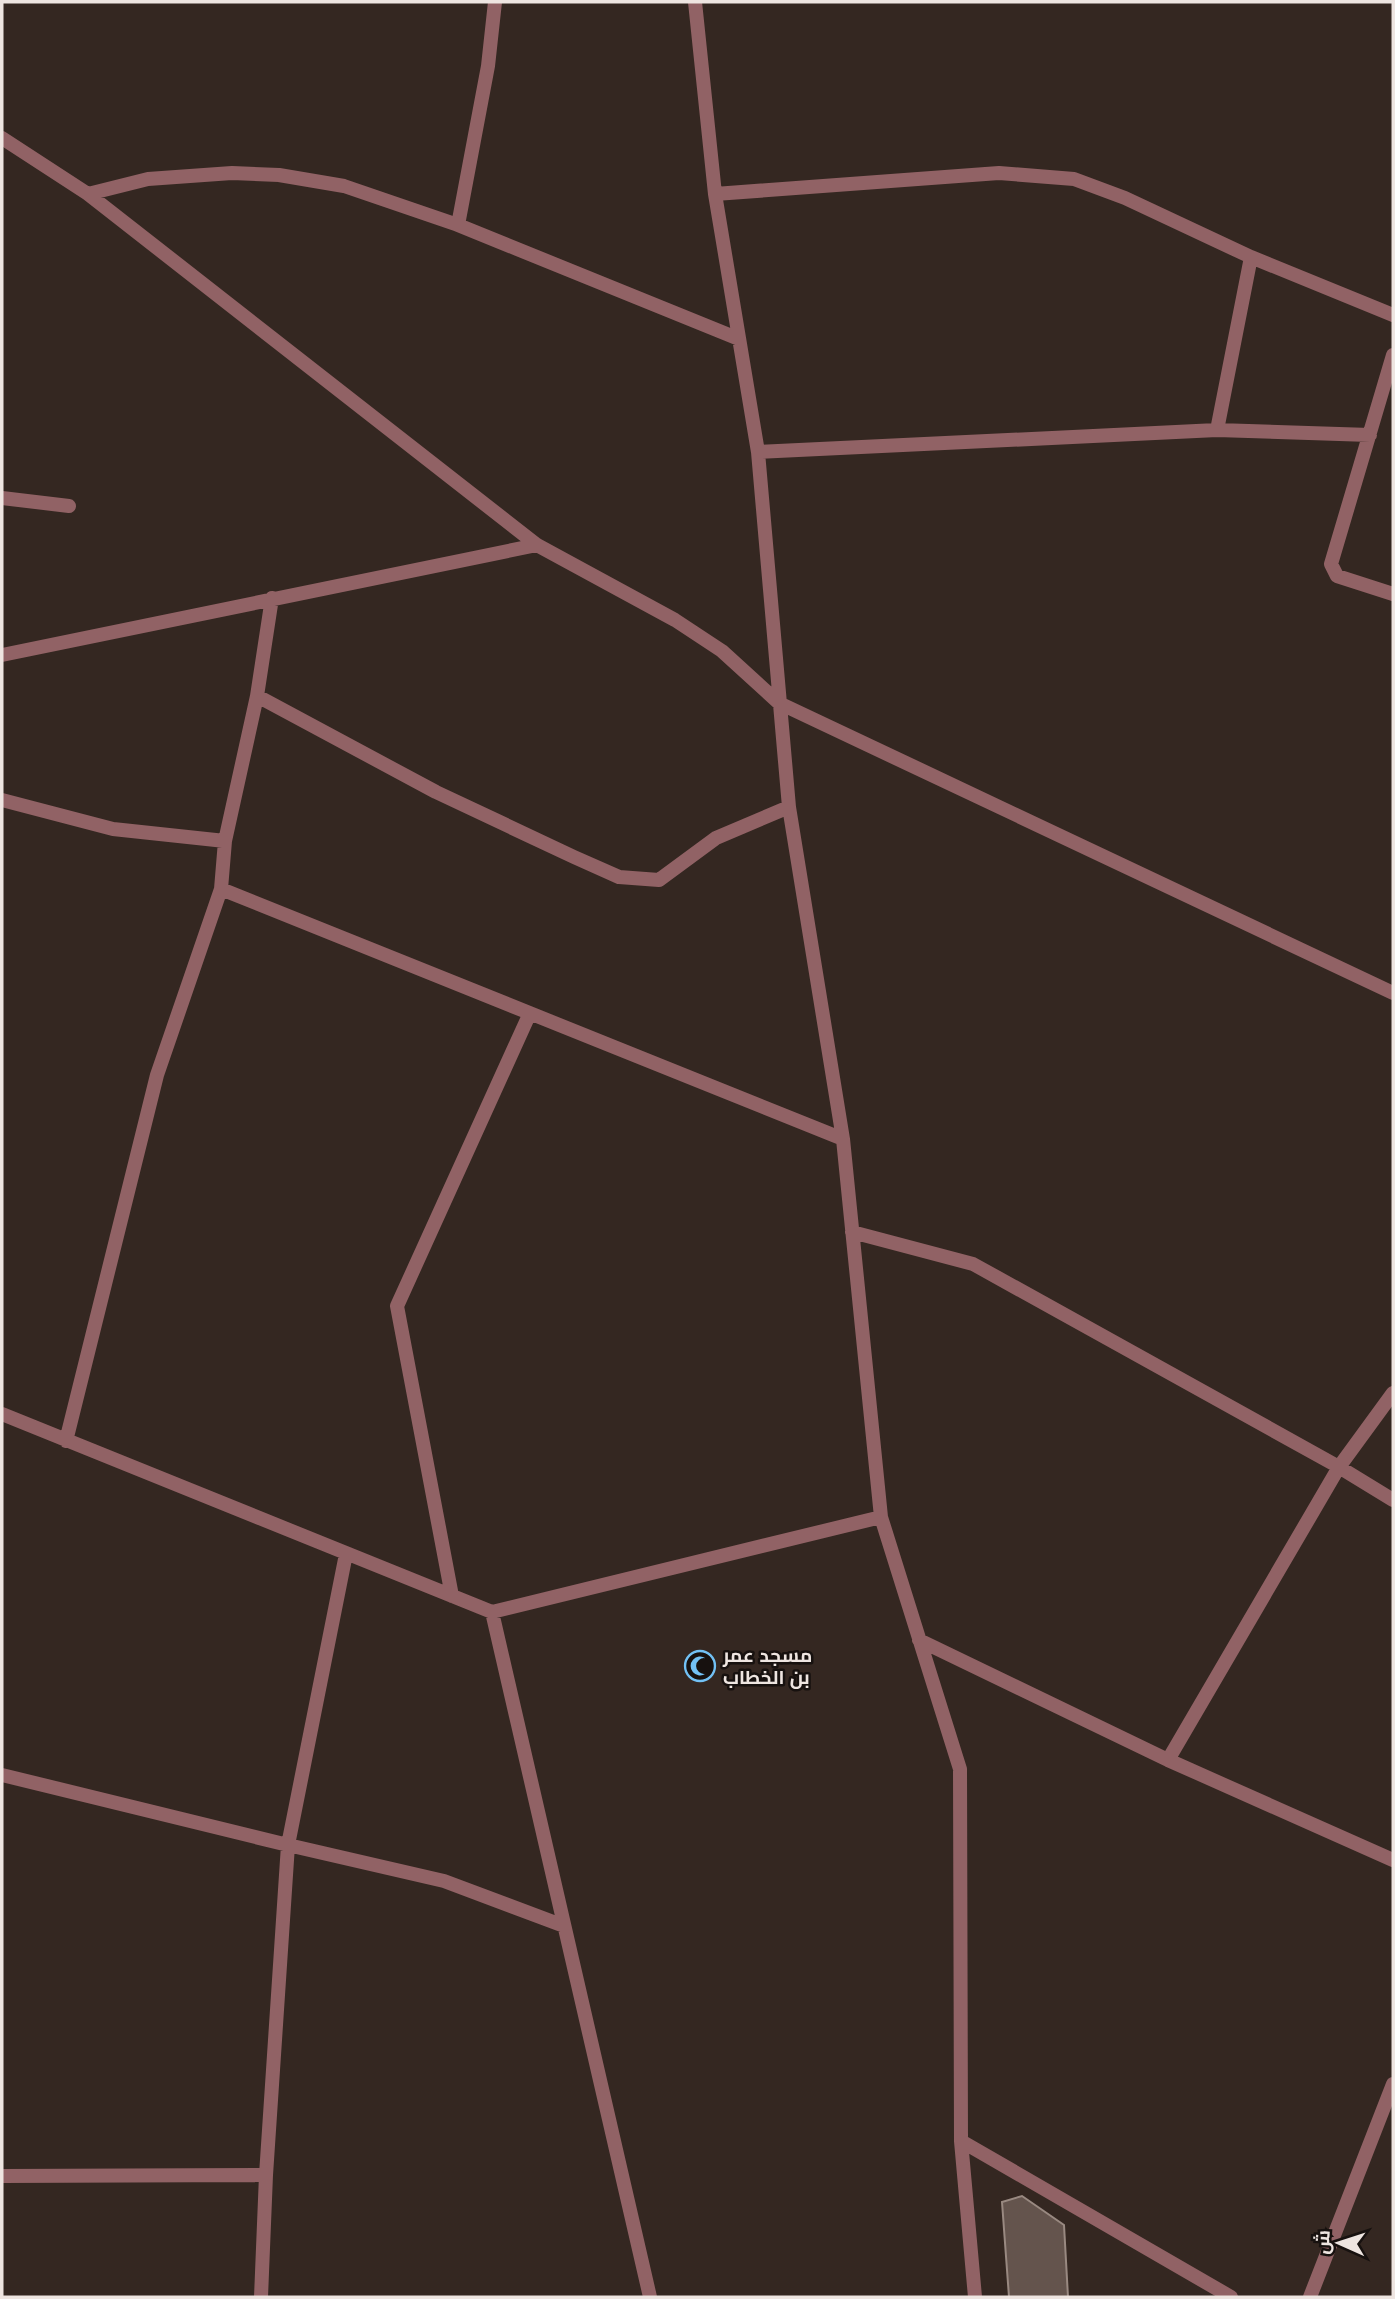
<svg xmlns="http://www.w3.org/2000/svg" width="1395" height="2299" font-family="'Work Sans',Cairo,sans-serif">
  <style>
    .building { fill: #64544d; stroke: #998981; stroke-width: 2 }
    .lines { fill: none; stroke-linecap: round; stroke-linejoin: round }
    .minor { stroke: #916265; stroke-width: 14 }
    .labels { text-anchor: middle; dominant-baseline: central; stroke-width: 5; stroke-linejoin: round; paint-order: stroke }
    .poi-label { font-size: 19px; font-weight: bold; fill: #eee5e1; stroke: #17110f; text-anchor: start }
  </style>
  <rect width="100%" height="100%" fill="#342721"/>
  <path class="building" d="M1022 2196 1064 2225 1068 2297H1009L1002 2202Z"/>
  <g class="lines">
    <path class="minor" d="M695 2 715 194 758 452 789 807 843 1139 881 1517 960 1769 961 2141 975 2297
      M2 138 88 194 537 545 675 620 722 651 779 703 1393 993
      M88 194 148 179 232 173 279 175 344 186 458 225 739 339
      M715 194 999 173 1074 179 1125 198 1251 257 1393 315
      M458 225 488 66 495 2
      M1393 355 1331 564 1337 576 1393 594
      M1217 430 1251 257
      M758 452 1217 430 1370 435
      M2 498 69 506
      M2 655 537 545
      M257 696 436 792 574 857 619 877 659 880 716 838 789 807
      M2 800 113 829 225 841
      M221 889 843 1139
      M852 1232 973 1264 1339 1467 1393 1500
      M2 1414 492 1612 881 1517
      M66 1441 157 1075 221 889 225 841 257 696 272 598
      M452 1596 397 1306 530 1013
      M492 1612 650 2297
      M919 1640 1168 1760 1393 1860
      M1168 1760 1339 1467 1393 1393
      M2 1775 288 1845 444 1881 564 1926
      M961 2141 1231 2297
      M2 2176 266 2175
      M261 2297 266 2175 288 1845 346 1554
      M1310 2297 1393 2084"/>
  </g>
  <defs>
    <g id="mosque-ring" transform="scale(1.575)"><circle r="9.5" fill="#17110f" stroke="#72c1f5" stroke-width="1.5"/><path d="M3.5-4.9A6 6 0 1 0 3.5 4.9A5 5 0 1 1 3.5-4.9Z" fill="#72c1f5"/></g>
  </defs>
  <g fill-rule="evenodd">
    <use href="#mosque-ring" x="700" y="1666"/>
  </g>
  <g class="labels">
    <g class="poi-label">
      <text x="723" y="1655">مسجد عمر<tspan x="723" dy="22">بن الخطاب</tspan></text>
    </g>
  </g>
  <rect width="1395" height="2299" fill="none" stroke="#eee5e1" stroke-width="7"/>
  <g transform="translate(1339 2243) rotate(273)" stroke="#17110f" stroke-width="5" paint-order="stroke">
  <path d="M0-5L12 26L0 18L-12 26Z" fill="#eee5e1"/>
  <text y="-10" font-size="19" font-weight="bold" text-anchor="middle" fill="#eee5e1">ش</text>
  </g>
</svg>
